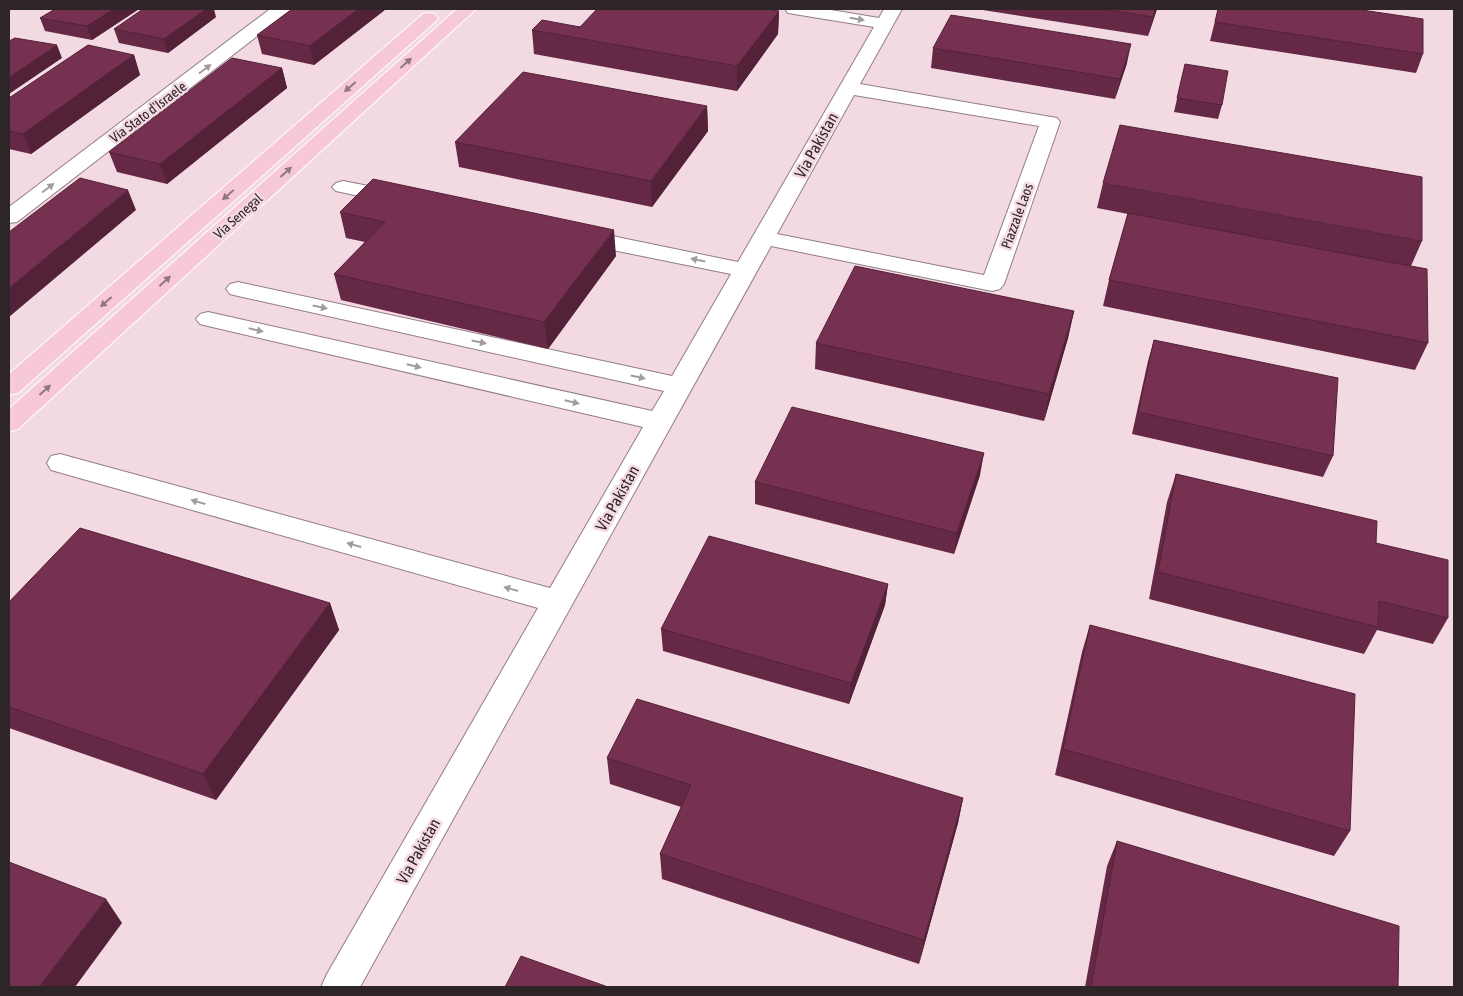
<svg xmlns="http://www.w3.org/2000/svg" width="1463" height="996" font-family="'Asap Condensed',sans-serif">
  <style>
    .lines { fill: none; stroke-linecap: round; stroke-linejoin: round }
    .minor-casing { stroke: #937d85; stroke-width: 2 }
    .major-casing { stroke: #fff; stroke-width: 2 }
    .minor { fill: #fff; fill-rule: evenodd }
    .major { fill: #f7c7da; fill-rule: evenodd }
    .wall { fill: #652945 }
    .shaded-wall { fill: #532238 }
    .building { fill: #763050; stroke: #532238 }
    .oneway { fill: #a19d9e }
    .oneway2 { fill: #927681 }
    .labels { text-anchor: middle; dominant-baseline: central; stroke-width: 5; stroke-linejoin: round; paint-order: stroke }
    .far-street-label { font-size: 14px; fill: #2e2528; stroke: #f3d9e2 }
    .street-label { font-size: 16px; fill: #2e2528; stroke: #f3d9e2 }
  </style>
  <rect width="100%" height="100%" fill="#f3d9e2"/>
  <g class="lines">
    <g class="minor-casing">
      <path id="minor" d="M270 9H292L17 222 9 223V207Z
        M785 9H825L879 18 884 9H902L860 84 1057 118 1060 122 1004 284 1000 289 992 291 771 246 360 987H321L327 974 538 608 51 470 47 463 51 456 60 454 550 588 643 427 208 326 200 324 196 319 200 314 208 312 652 411 664 391 238 296 230 294 226 289 230 284 238 282 672 376 731 274 578 243 570 241 567 236 570 231 578 229 738 262 874 27 794 14 788 13ZM854 95 1039 126 984 275 777 234Z
        M343 181 404 193 407 198 404 203 396 204 336 191 332 187 336 183Z"/>
    </g>
    <g class="major-casing">
      <path id="major" d="M457 9H476L18 429 9 432V409Z
        M429 13 435 14 438 18 435 22 18 393 9 395V374L423 14Z"/>
    </g>
    <use href="#minor" class="minor"/>
    <use href="#major" class="major"/>
  </g>
  <path class="wall" d="M139 9 92 40 45 31 40 18Z
    M386 9 314 65 262 54 257 35Z
    M976 9H1157L1148 36Z
    M1218 9H1355L1423 54 1416 73 1210 41Z
    M779 11 778 34 737 91 534 54 532 30Z
    M216 17 168 53 119 43 114 29Z
    M933 48 1127 63 1115 99 931 68Z
    M134 55 140 75 31 154 9 149V98Z
    M1185 64 1222 105 1218 119 1174 112Z
    M282 68 287 88 167 184 117 172 109 152Z
    M707 106 708 131 652 207 459 167 455 142Z
    M1103 183 1422 241 1411 266 1428 343 1415 370 1103 306 1109 280 1128 214 1097 208Z
    M340 212 616 256 548 349 341 300 334 274 365 242 346 238Z
    M1074 311 1068 338 1044 421 815 369 816 343Z
    M1154 340 1333 456 1323 477 1132 434 1148 361Z
    M1176 474 1376 543 1448 618 1433 644 1377 630 1364 654 1149 599 1167 502Z
    M980 475 954 554 755 504V482Z
    M888 584 885 605 849 704 663 651 661 629Z
    M9 602 330 603 339 630 216 800 9 728Z
    M1090 625 1350 831 1334 856 1055 775 1082 652Z
    M607 758 963 798 958 823 919 964 662 879 660 854 681 807 610 784Z
    M1117 841 1398 987H1085L1107 866Z"/>
  <path class="shaded-wall" d="M114 9H139L92 40 87 26Z
    M206 9H214L216 17 168 53 164 39Z
    M358 9H386L314 65 310 46Z
    M1155 9H1157L1148 36 1153 17Z
    M779 11 778 34 737 91V66Z
    M1131 44 1127 63 1115 99 1120 79Z
    M57 45 62 58 9 94V77Z
    M134 55 140 75 31 154 23 134Z
    M282 68 287 88 167 184 160 164Z
    M707 106 708 131 652 207 651 181Z
    M128 190 136 210 9 317V288Z
    M614 230 616 256 548 349 544 322Z
    M1074 311 1068 338 1044 421 1049 394Z
    M984 453 980 475 954 554 957 533Z
    M888 584 885 605 849 704 851 683Z
    M330 603 339 630 216 800 203 774Z
    M963 798 958 823 919 964 924 940Z
    M106 899 122 923 75 987H39Z"/>
  <path class="building" d="M55 9H114L87 26 40 18Z
    M143 9H206L164 39 114 29Z
    M292 9H358L310 46 257 35Z
    M597 9H767L779 11 737 66 532 30 542 20 580 27Z
    M1102 9H1155L1153 17Z
    M1218 9H1355L1423 19V54L1215 22Z
    M951 15 1131 44 1120 79 933 48Z
    M15 38 57 45 9 77V41Z
    M88 45 134 55 23 134 9 131V98Z
    M232 58 282 68 160 164 109 152Z
    M1185 64 1228 71 1222 105 1177 98Z
    M523 72 707 106 651 181 455 142Z
    M1120 125 1422 177V241L1103 183Z
    M80 178 128 190 9 288V232Z
    M373 179 614 230 544 322 334 274 385 222 340 212Z
    M1128 213 1427 269 1428 343 1109 280Z
    M855 266 1074 311 1049 394 816 343Z
    M1154 340 1338 378 1333 456 1138 412Z
    M792 407 984 453 957 533 755 482Z
    M1176 474 1377 521 1376 543 1448 560V618L1379 601 1378 627 1158 572Z
    M80 528 330 603 203 774 9 707V602Z
    M709 536 888 584 851 683 661 629Z
    M1090 625 1355 694 1350 831 1063 749Z
    M637 699 963 798 924 940 660 854 691 785 607 758Z
    M1117 841 1399 926 1398 987H1091Z
    M9 862 106 899 39 987H9Z
    M521 956 608 987H505Z"/>
  <defs><path id="oneway-solid" d="M-6-.8H1V-3.2L6.5 0L1 3.2V.8H-6Z" transform="scale(1.25)"/></defs>
  <g class="oneway">
    <use href="#oneway-solid" transform="translate(857 19) rotate(9)"/>
    <use href="#oneway-solid" transform="translate(205 69) rotate(-37)"/>
    <use href="#oneway-solid" transform="translate(48 188) rotate(-37)"/>
    <use href="#oneway-solid" transform="translate(698 260) rotate(-168)"/>
    <use href="#oneway-solid" transform="translate(320 307) rotate(12)"/>
    <use href="#oneway-solid" transform="translate(256 330) rotate(13)"/>
    <use href="#oneway-solid" transform="translate(479 342) rotate(12)"/>
    <use href="#oneway-solid" transform="translate(414 366) rotate(13)"/>
    <use href="#oneway-solid" transform="translate(638 377) rotate(12)"/>
    <use href="#oneway-solid" transform="translate(572 402) rotate(13)"/>
    <use href="#oneway-solid" transform="translate(198 502) rotate(-164)"/>
    <use href="#oneway-solid" transform="translate(354 545) rotate(-164)"/>
    <use href="#oneway-solid" transform="translate(511 589) rotate(-164)"/>
  </g>
  <g class="oneway2">
    <use href="#oneway-solid" transform="translate(406 63) rotate(-42)"/>
    <use href="#oneway-solid" transform="translate(350 87) rotate(139)"/>
    <use href="#oneway-solid" transform="translate(286 172) rotate(-42)"/>
    <use href="#oneway-solid" transform="translate(228 195) rotate(139)"/>
    <use href="#oneway-solid" transform="translate(165 281) rotate(-42)"/>
    <use href="#oneway-solid" transform="translate(106 302) rotate(139)"/>
    <use href="#oneway-solid" transform="translate(45 390) rotate(-42)"/>
  </g>
  <g class="labels">
    <g class="far-street-label">
      <text transform="translate(148 112) rotate(-37)">Via Stato d'Israele</text>
      <text transform="translate(238 216) rotate(-42)">Via Senegal</text>
      <text transform="translate(1017 216) rotate(-70)">Piazzale Laos</text>
    </g>
    <g class="street-label">
      <text transform="translate(816 145) rotate(-61)">Via Pakistan</text>
      <text transform="translate(617 498) rotate(-61)">Via Pakistan</text>
      <text transform="translate(418 851) rotate(-61)">Via Pakistan</text>
    </g>
  </g>
  <rect width="1463" height="996" fill="none" stroke="#2e2528" stroke-width="20"/>
</svg>
